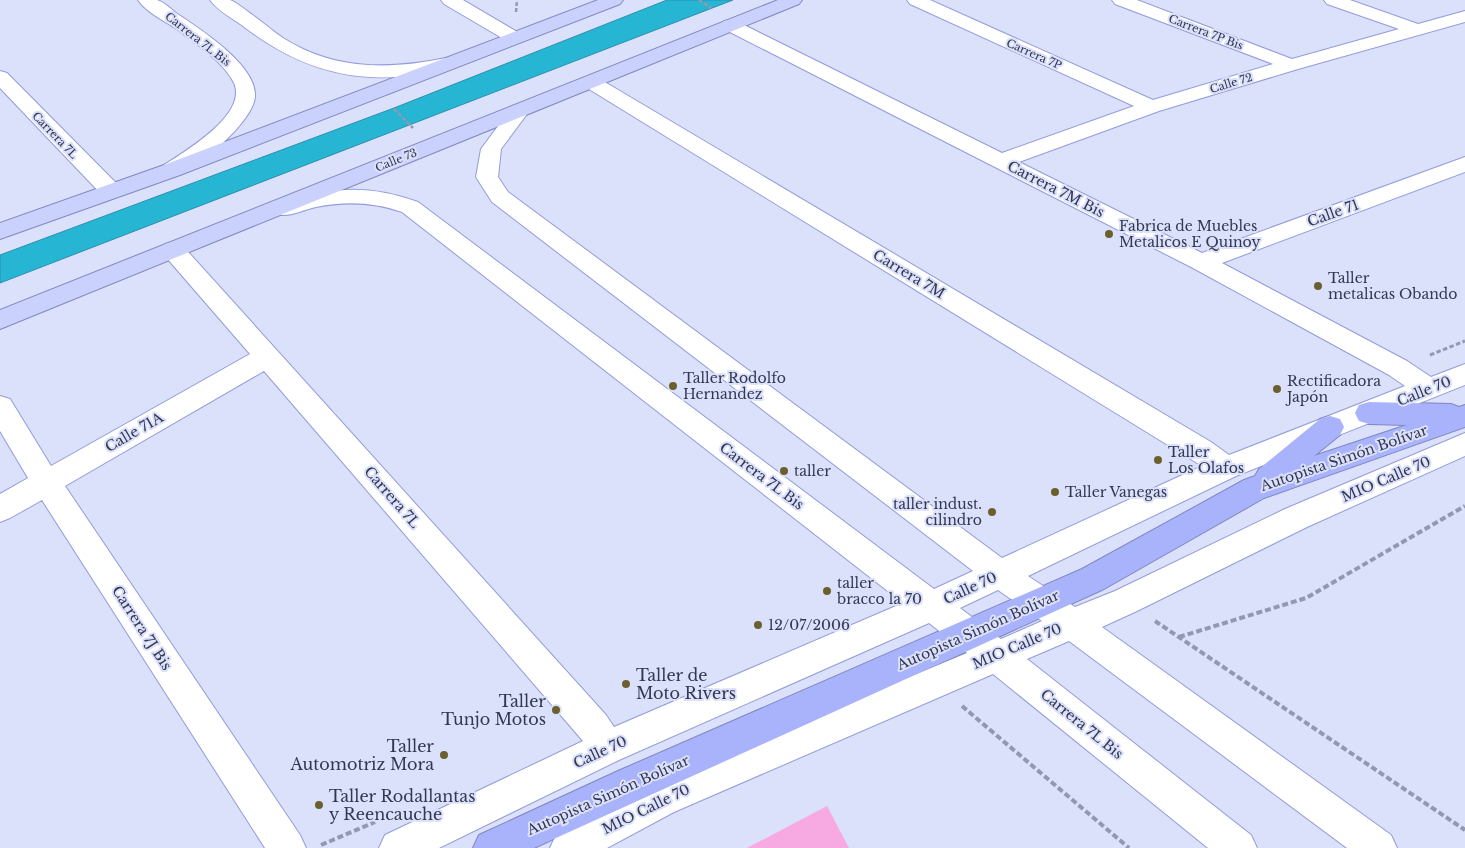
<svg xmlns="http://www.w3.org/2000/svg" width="1465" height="848" font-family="'Libre Baskerville',serif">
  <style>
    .green { fill: #f7a9e2 }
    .water { fill: #27b5d4; stroke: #2b8fad }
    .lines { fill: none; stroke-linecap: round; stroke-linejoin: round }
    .minor-casing { stroke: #929cda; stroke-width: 2 }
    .major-casing { stroke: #7f88c0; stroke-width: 2 }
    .highway-casing { stroke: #7f88c0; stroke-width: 2 }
    .path-far2 { stroke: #9397b2; stroke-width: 2.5; stroke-dasharray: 4 2; stroke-linecap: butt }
    .path-far1 { stroke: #9397b2; stroke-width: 3; stroke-dasharray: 4.5 2.5; stroke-linecap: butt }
    .path { stroke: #9397b2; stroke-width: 4; stroke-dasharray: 6 3; stroke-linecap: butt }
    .minor { fill: #fff; fill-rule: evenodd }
    .major { fill: #cbd1fd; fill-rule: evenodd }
    .highway { fill: #a8b3fb; fill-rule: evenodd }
    .poi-dot { fill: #6b602d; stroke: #dbe0fb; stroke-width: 2 }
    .labels { text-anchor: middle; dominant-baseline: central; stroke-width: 4; stroke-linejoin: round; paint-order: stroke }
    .far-street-label { font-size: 11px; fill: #333751; stroke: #dbe0fb }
    .street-label { font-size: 14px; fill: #333751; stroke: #dbe0fb }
    .poi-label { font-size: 14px; fill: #333751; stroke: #dbe0fb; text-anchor: start }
    .near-poi-label { font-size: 16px; fill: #333751; stroke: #dbe0fb; text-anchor: start }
  </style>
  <rect width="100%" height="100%" fill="#dbe0fb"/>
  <path class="green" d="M827 806 849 848H747Z"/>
  <path class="water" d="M667 0H733L0 283V255L394 108Z"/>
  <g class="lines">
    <g class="minor-casing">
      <path id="minor" d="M138 0C144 0 152 0 157 0 164 2 171 9 176 13 200 29 253 63 255 93 258 118 200 166 179 175 174 177 170 176 164 175L161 170 164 165C186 151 248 114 234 83 224 62 193 41 175 28 163 20 146 12 138 0Z
        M210 0C216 0 224 0 230 0 238 2 272 31 283 38 334 70 388 70 446 58L453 60 455 64 453 68C373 88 309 77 243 26 233 19 218 11 210 0Z
        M441 0H463L519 33 522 37 519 41 513 42 507 41 444 4Z
        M907 0H930L1153 100 1273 64 1115 4 1112 0H1137L1292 59 1399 29 1327 4 1324 0H1350L1418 24 1465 11V22L1298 69 1159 111 1019 162 1202 253 1465 157V172L1222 263 1407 361 1431 377 1465 364V385L1236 476 1028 576 1075 607 1115 591 1285 509 1465 433V456L1307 527 1137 611 1102 627 1391 835 1397 848H1347L1069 641 1027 659 1251 835 1257 848H1208L993 674 674 812 607 848H550L556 835 648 786 967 653 929 623 619 760 439 848H379L385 835 583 741 264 371 65 486 300 835 306 848H265L42 500 10 518 0 522V494L28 478 0 431V396L10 399 51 466 250 354 165 256 161 250 165 244 173 242 181 244 606 715 614 727 903 603 402 212C373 202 346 201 316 207 303 210 288 218 274 214L271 209 274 204C330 189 362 182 418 202L934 589 973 571 492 202 476 177 481 149 513 106 520 104 527 106 530 110 501 149 498 177 508 192 1002 558 1202 466 584 86 581 82 584 78 591 76 598 78 1211 442 1229 455 1405 386 1389 375 1193 268 724 29 721 25 724 21 730 20 736 21 1002 153 1134 106 910 4ZM998 590 1042 621 1001 639 960 608Z
        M0 71 7 73 119 186 122 191 119 196 111 198 103 196 0 88Z"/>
    </g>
    <g class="major-casing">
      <path id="major" d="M598 0H623L620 4 180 175 0 239V223L164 165Z
        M778 0H802L799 4 0 329V310Z"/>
    </g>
    <g class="highway-casing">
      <path id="highway" d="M1369 402 1451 404 1459 407 1465 405V427L1264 498 1104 589 534 848H473L479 835 618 771 1082 569 1244 480 1255 476 1259 469 1320 419 1330 416 1340 419 1344 427 1340 435 1314 456 1407 425 1369 424 1359 421 1355 413 1359 405Z"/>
    </g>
    <path class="path-far2" d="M699 0 711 8
      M516 12 517 0
      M394 109 413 128"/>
    <path class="path-far1" d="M1430 355 1465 341"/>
    <path class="path" d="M1155 621 1465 830
      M1179 637 1306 598 1465 506
      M962 706 1129 848
      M321 845 375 822"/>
    <use href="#minor" class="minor"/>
    <use href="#major" class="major"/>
    <use href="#highway" class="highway"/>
  </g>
  <g class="poi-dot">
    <circle cx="1109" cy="234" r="5"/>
    <circle cx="1318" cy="286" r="5"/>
    <circle cx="673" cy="386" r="5"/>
    <circle cx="1277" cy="389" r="5"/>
    <circle cx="1158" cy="460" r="5"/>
    <circle cx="784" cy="471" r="5"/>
    <circle cx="1055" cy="492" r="5"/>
    <circle cx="992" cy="512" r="5"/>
    <circle cx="827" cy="591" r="5"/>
    <circle cx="758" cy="625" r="5"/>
    <circle cx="626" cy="684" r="5"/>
    <circle cx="556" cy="710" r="5"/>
    <circle cx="444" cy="755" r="5"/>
    <circle cx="319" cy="805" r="5"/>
  </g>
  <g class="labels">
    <g class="far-street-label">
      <text transform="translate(1206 32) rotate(21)">Carrera 7P Bis</text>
      <text transform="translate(198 39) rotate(38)">Carrera 7L Bis</text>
      <text transform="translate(1034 54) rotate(24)">Carrera 7P</text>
      <text transform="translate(1231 83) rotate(-17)">Calle 72</text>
      <text transform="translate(55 135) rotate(46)">Carrera 7L</text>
      <text transform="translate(396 160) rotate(-22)">Calle 73</text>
    </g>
    <g class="street-label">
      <text transform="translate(1056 189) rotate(27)">Carrera 7M Bis</text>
      <text transform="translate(1333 213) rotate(-20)">Calle 71</text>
      <text transform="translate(909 274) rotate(31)">Carrera 7M</text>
      <text transform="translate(1424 391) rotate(-22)">Calle 70</text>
      <text transform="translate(134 432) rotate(-30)">Calle 71A</text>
      <text transform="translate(1344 458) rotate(-19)">Autopista Simón Bolívar</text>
      <text transform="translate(762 476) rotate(37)">Carrera 7L Bis</text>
      <text transform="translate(1386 479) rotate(-23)">MIO Calle 70</text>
      <text transform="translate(392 497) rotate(49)">Carrera 7L</text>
      <text transform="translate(970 588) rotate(-25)">Calle 70</text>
      <text transform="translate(142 628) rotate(57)">Carrera 7J Bis</text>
      <text transform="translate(978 630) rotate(-24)">Autopista Simón Bolívar</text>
      <text transform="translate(1017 646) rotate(-23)">MIO Calle 70</text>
      <text transform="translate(1082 724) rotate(39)">Carrera 7L Bis</text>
      <text transform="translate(600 752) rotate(-25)">Calle 70</text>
      <text transform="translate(608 795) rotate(-24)">Autopista Simón Bolívar</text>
      <text transform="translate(646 809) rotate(-26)">MIO Calle 70</text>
    </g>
    <g class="poi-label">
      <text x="1119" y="226">Fabrica de Muebles<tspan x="1119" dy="16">Metalicos E Quinoy</tspan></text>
      <text x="1328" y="278">Taller<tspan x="1328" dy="16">metalicas Obando</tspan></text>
      <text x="683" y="378">Taller Rodolfo<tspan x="683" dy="16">Hernandez</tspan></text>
      <text x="1287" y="381">Rectificadora<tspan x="1287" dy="16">Japón</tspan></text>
      <text x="1168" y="452">Taller<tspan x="1168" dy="16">Los Olafos</tspan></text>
      <text x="794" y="471">taller</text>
      <text x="1065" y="492">Taller Vanegas</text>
      <text x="982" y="504" text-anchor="end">taller indust.<tspan x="982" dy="16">cilindro</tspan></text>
      <text x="837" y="583">taller<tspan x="837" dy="16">bracco la 70</tspan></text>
      <text x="768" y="625">12/07/2006</text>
    </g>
    <g class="near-poi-label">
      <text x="636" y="675">Taller de<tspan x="636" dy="18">Moto Rivers</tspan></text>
      <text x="546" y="701" text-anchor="end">Taller<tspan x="546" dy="18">Tunjo Motos</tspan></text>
      <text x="434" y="746" text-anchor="end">Taller<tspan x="434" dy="18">Automotriz Mora</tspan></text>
      <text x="329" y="796">Taller Rodallantas<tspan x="329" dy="18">y Reencauche</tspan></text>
    </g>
  </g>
</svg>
